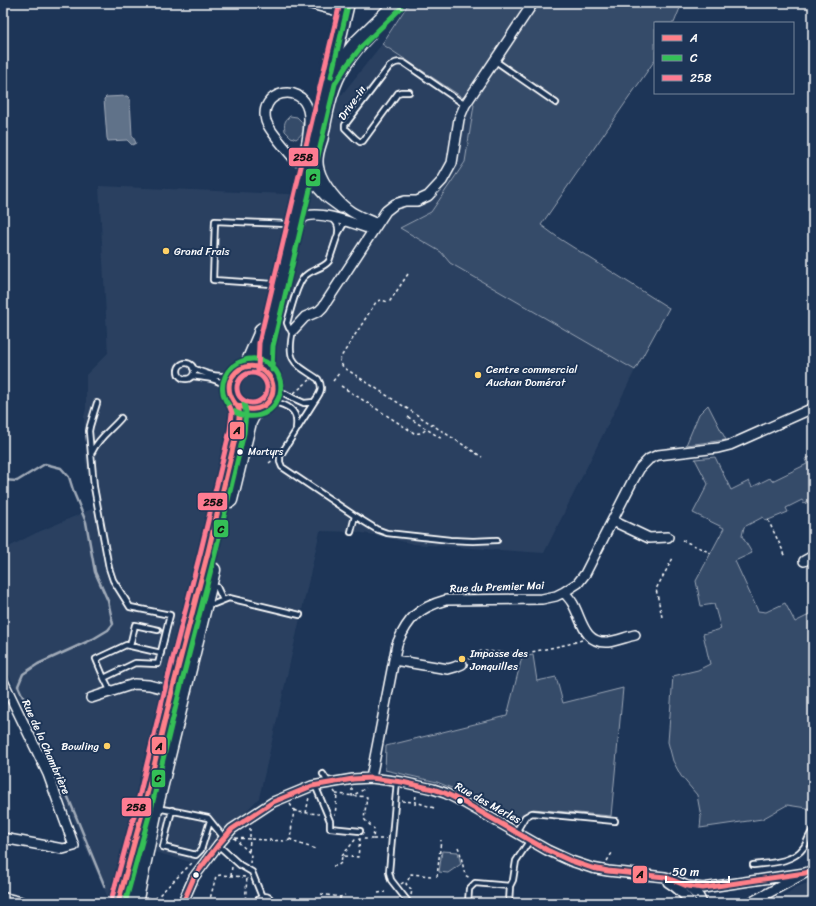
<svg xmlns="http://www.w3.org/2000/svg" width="816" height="906" font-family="Sriracha,sans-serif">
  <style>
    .built { fill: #2a4161 }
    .green { fill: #364b69; stroke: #9aa5b4 }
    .water { fill: #617289; stroke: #a0aab8 }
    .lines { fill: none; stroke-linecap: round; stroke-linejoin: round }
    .stream { stroke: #a0aab8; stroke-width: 2.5 }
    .minor-tunnel { stroke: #344968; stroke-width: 9; stroke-dasharray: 9 4.5; stroke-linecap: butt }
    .service-casing { stroke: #fff; stroke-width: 8 }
    .minor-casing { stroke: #fff; stroke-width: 12 }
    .secondary-casing { stroke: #fff; stroke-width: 15 }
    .primary-casing { stroke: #fff; stroke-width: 17 }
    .path { stroke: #fff; stroke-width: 1.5; stroke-dasharray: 3 3; stroke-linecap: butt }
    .service { stroke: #1d3557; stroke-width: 4.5 }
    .minor { stroke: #1d3557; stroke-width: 9 }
    .secondary { stroke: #1d3557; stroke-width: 12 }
    .primary { stroke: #1d3557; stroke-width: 14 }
    .bus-1-casing { stroke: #1d3557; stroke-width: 8 }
    .bus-2-casing { stroke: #1d3557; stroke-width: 8 }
    .bus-3-casing { stroke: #1d3557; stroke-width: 8 }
    .bus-1 { stroke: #ff8089; stroke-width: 5 }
    .bus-2 { stroke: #34c057; stroke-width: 5 }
    .bus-3 { stroke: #fe7c92; stroke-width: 5 }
    .poi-dot { fill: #ffd166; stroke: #1d3557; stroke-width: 1.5 }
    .bus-dot { fill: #fff; stroke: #1d3557; stroke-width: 1.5 }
    .labels { text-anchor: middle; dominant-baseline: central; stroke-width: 4; stroke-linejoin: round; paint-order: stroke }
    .bus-label { font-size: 10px; fill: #fff; stroke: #1d3557; text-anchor: start }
    .street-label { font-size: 11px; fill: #fff; stroke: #1d3557 }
    .poi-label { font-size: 11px; fill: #fff; stroke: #1d3557; text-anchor: start }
    .line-badge { stroke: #1d3557; stroke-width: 1.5 }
    .pale-badge-label { font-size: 11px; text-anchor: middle; font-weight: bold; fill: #111 }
  </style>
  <rect width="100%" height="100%" fill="#1d3557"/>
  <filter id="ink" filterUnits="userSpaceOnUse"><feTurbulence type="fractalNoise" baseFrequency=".025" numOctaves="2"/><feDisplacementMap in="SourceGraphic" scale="8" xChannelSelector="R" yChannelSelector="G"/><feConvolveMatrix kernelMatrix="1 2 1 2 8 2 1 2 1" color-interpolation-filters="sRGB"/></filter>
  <g filter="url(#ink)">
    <path class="built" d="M382 44 474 105 465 162 431 212 400 228 441 252 450 263 635 370 544 553 414 544 380 536 357 532 320 531 259 798 194 863 127 844 108 898 3 661V550L34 534 94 508 85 459 86 447 84 417 86 409V375L108 353 99 186 310 195 336 102Z
      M811 882H813V903H777L794 888Z"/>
    <path class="green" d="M409 3H682L674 23H655V60L541 225 560 239 669 308 635 370 450 263 441 252 400 228 431 212 465 162 474 105 382 44Z
      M290 116 297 117 302 122C304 131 304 133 296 139L291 137 285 131C284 124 284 121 290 116Z
      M708 405 726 440 686 445 699 414Z
      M813 456V500L804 504 802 500 786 508 788 512 766 521 763 517 744 527 742 536 752 553 735 561 758 611 766 612 785 603 795 622 813 613V809L787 805 762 819 700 828 701 817 697 795 681 776 673 761 668 742 673 676 698 670 710 664 703 634 721 629 714 604 701 606 696 581 724 528 693 513 708 484 695 459 715 457 731 490 749 481 752 487 770 478 772 481 807 464 805 459Z
      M533 655 537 681 556 677 563 703 623 688 611 816 533 809 523 815 517 821 473 797 437 782 385 770 386 746 507 716 522 657Z
      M442 851 458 852 461 864 448 873 439 872Z"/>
    <path class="water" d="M127 96 130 99 132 135 136 143 132 145 127 140 108 141 107 138 104 99 106 97Z"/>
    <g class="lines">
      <path class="stream" d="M3 480 17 481 45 464 61 468 69 477 74 493 86 522 95 572 108 601 113 624 108 630 93 639 38 664 23 674 18 686 68 797 105 887"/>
      <path class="minor-tunnel" d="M295 160 309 177"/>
      <g class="service-casing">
        <path id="service" d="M494 60 556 103
          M409 92H401L398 93 363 141 360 142 355 138 345 128V125L389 67C394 63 397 61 404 63L465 105
          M333 219C338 223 339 227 338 233
          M346 220 338 234 329 261C323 269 312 269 305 276 297 282 290 313 287 323L289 328 293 330C286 362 294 363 318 379 324 388 320 394 314 402L280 456V462L282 467 355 516 351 532
          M273 284 213 280 215 221 287 224
          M178 371a8 8 0 1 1 16 0a8 8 0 1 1-16 0Z
          M193 368C205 374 218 378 230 375
          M193 376C204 378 219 378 226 387
          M275 388 293 398 304 403 314 402
          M271 401C287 405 299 409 296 428
          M97 403 90 426 89 431 94 487 109 568 113 580 130 607 170 615 158 664 135 663 104 678 111 692
          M92 452C99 437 111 430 121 418
          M355 516 376 529 387 533 450 540 473 541 497 540
          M211 586 217 587 223 600
          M207 602 214 604 229 598 300 615
          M130 646 135 625 158 630
          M104 678 96 659 126 645 161 653
          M323 774 329 783
          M397 781 389 872 391 880 409 903
          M315 785 330 821V828L360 831
          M156 808 179 812 208 818 224 838
          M172 810 163 847 196 855 201 850 210 821
          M516 832 525 817 532 813 615 821
          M218 845 240 865 252 872 262 897
          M753 865C770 863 793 863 804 847 807 842 809 835 813 830
          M510 886 513 880 516 861 530 840
          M258 903 259 899 264 896C268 896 271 898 272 903
          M468 903 469 889 475 883 510 886 509 903"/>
      </g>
      <g class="minor-casing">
        <path id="minor" d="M307 3 345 13
          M371 35C362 44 353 55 346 66 332 87 328 114 323 139 320 148 316 159 319 169 323 184 339 204 352 212 360 217 369 220 377 224
          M295 160C288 151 269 131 266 121 258 92 301 81 308 110 311 121 308 135 306 147
          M314 184 326 197 341 208
          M298 229C299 226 300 221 303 218 316 208 358 225 373 230
          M293 330 305 317 319 311 323 307 386 211 395 204 405 201H417L428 196 442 181 452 163 459 119 465 105 533 3
          M613 521 649 538 668 537
          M804 561 813 556
          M564 592C567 596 571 600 573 604 582 620 584 644 608 642 617 641 626 637 635 635
          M394 660 448 669 455 667 462 664
          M3 681 48 774 74 846 63 849 3 838
          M91 698 134 684 149 685 177 692
          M371 778 397 644C408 618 418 608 446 600L542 599 556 596 564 592 578 583 585 574 633 480 640 468 649 459 658 455 718 448 730 445 813 408
          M668 882C678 888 684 894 691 903
          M688 886 699 897 702 903
          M183 903 186 895 194 877 218 845 232 829 273 802 312 786 353 779 371 778 402 782 433 789 445 793 463 802 547 850 571 861 592 868 608 871 665 877 674 880 687 886 703 888 805 873
          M750 903 805 873 813 870"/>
      </g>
      <g class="secondary-casing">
        <path id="secondary" d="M332 75 341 61 357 41 396 3
          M3 899 20 903"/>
      </g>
      <g class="primary-casing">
        <path id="primary" d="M247 366 260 336 262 330
          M265 370 266 345 347 3
          M230 500 249 422 252 416 257 410
          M118 903 145 803 172 691 208 552 237 431C238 423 241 415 238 407 236 403 237 405 234 402 230 396 228 389 230 382 232 375 238 369 245 367 251 365 257 366 262 369 287 383 268 423 237 405
          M135 903 156 805 213 570"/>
      </g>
      <path class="path" d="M408 274 390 301 388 302 381 300 376 302 341 357 340 361 343 367 482 457
        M333 381 340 372
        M341 386 414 433C418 434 423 433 426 429
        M294 393 310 380
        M408 417 442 439
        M811 418 813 424
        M269 463 273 460
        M768 520 786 557
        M682 540 711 553
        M662 617 656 589 673 558
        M469 659 481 651 513 653H527L569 644 582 640
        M352 788V796L366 788
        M334 791 337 795 335 816
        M402 801 416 802 434 808
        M290 804 294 810 290 839 297 843 316 849
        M415 805 416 794
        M294 810 298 812 319 814
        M306 813 309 797
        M250 828V839L286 841 290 840
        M234 838 251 854 250 863
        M235 838 250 839 249 852
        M373 839H386
        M458 847 460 852 465 875 470 878
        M342 856 355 840 360 839
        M607 861 612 853
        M333 866H337L341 863 342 856 358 857 360 839H373L374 829 364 819 367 797 336 794
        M231 876 232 866
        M437 877 441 840
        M401 884 404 882 406 884
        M378 893 385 892
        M321 894 340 897 345 895
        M411 895 412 890 406 884 411 874 431 876
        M148 897 149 903
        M151 903 194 861
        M209 903 216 876 221 875 246 877 247 878 245 903
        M336 903 340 900V897"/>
      <use href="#service" class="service"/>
      <use href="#minor" class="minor"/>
      <use href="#secondary" class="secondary"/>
      <use href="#primary" class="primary"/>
      <g class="bus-1-casing">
        <path id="bus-1" d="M118 903 145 803 172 691 208 552 237 431C238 424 240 417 239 410 238 406 236 405 234 402 230 396 228 388 230 381 233 374 238 369 245 367 253 365 260 367 265 372 282 386 270 412 249 409 245 409 241 406 237 405
          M183 903 194 877 218 845 232 829 273 802 312 786 353 779 371 778 402 782 433 789 445 793 463 802 547 850 571 861 592 868 608 871 665 877 687 886 703 888 805 873 813 870"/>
      </g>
      <g class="bus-2-casing">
        <path id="bus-2" d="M331 77 348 5
          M272 370 273 346 335 84 347 65 362 46 401 8
          M231 409C229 405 226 402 225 399 218 384 227 366 242 361 250 358 258 358 266 362 299 381 272 433 233 411
          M125 903 152 805 179 693 215 554 244 433 246 412 244 403"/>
      </g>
      <g class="bus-3-casing">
        <path id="bus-3" d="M258 370 259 343 340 3
          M237 388a15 15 0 1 1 30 0a15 15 0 1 1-30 0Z
          M111 901 138 801 165 689 201 550 230 430 232 413 230 407"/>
      </g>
      <use href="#bus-1" class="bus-1"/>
      <use href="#bus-2" class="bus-2"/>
      <use href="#bus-3" class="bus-3"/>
    </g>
  </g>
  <g class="poi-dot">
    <circle cx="166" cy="251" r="4"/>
    <circle cx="478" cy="375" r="4"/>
    <circle cx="462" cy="659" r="4"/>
    <circle cx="107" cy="746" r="4"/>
  </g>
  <g class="bus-dot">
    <circle cx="240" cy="452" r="3.5"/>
    <circle cx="460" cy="801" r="3.5"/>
    <circle cx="196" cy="875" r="3.5"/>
  </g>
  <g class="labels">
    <g class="bus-label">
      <text x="248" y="452">Martyrs</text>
    </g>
    <g class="street-label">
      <text transform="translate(352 103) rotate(-55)">Drive-in</text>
      <text transform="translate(497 587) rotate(-2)">Rue du Premier Mai</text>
      <text transform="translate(46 747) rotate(66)">Rue de la Chambrière</text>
      <text transform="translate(488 803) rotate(29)">Rue des Merles</text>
    </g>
    <g class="poi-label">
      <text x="174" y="251">Grand Frais</text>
      <text x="486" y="369">Centre commercial<tspan x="486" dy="13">Auchan Domérat</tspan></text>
      <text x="470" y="653">Impasse des<tspan x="470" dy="13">Jonquilles</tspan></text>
      <text x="99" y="746" text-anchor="end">Bowling</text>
    </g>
  </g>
  <g class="line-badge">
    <rect x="288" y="147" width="31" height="20" rx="4" fill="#fe7c92"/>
    <rect x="305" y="168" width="16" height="19" rx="4" fill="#34c057"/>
    <rect x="229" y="421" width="16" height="19" rx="4" fill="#ff8089"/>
    <rect x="197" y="492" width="31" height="19" rx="4" fill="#fe7c92"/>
    <rect x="213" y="519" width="16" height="19" rx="4" fill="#34c057"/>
    <rect x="151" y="736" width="16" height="19" rx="4" fill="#ff8089"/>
    <rect x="151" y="769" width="15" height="19" rx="4" fill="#34c057"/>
    <rect x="121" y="797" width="31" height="20" rx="4" fill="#fe7c92"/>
    <rect x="632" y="865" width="16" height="19" rx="4" fill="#ff8089"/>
  </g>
  <g class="pale-badge-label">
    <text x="303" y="161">258</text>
    <text x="313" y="181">C</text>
    <text x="237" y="434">A</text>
    <text x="213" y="506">258</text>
    <text x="221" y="533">C</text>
    <text x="159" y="750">A</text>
    <text x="158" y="782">C</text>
    <text x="136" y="811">258</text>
    <text x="640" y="878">A</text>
  </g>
  <rect width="816" height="906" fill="none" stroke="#1d3557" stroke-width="16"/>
  <rect x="8" y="8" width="800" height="890" fill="none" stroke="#fff" stroke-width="1.5" filter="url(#ink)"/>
  <rect x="654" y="22" width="140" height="72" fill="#1d3557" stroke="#77869a"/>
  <rect x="662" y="35" width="20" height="6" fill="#ff8089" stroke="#77869a"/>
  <text x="690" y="42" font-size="12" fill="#ffffff">A</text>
  <rect x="662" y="55" width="20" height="6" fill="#34c057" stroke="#77869a"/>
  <text x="690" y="62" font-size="12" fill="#ffffff">C</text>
  <rect x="662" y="75" width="20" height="6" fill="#fe7c92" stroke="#77869a"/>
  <text x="690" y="82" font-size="12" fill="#ffffff">258</text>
  <path d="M666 876v6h63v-6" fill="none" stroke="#ffffff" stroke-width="2"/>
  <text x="672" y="876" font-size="12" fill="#ffffff" stroke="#1d3557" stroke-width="3" paint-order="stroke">50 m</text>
</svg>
